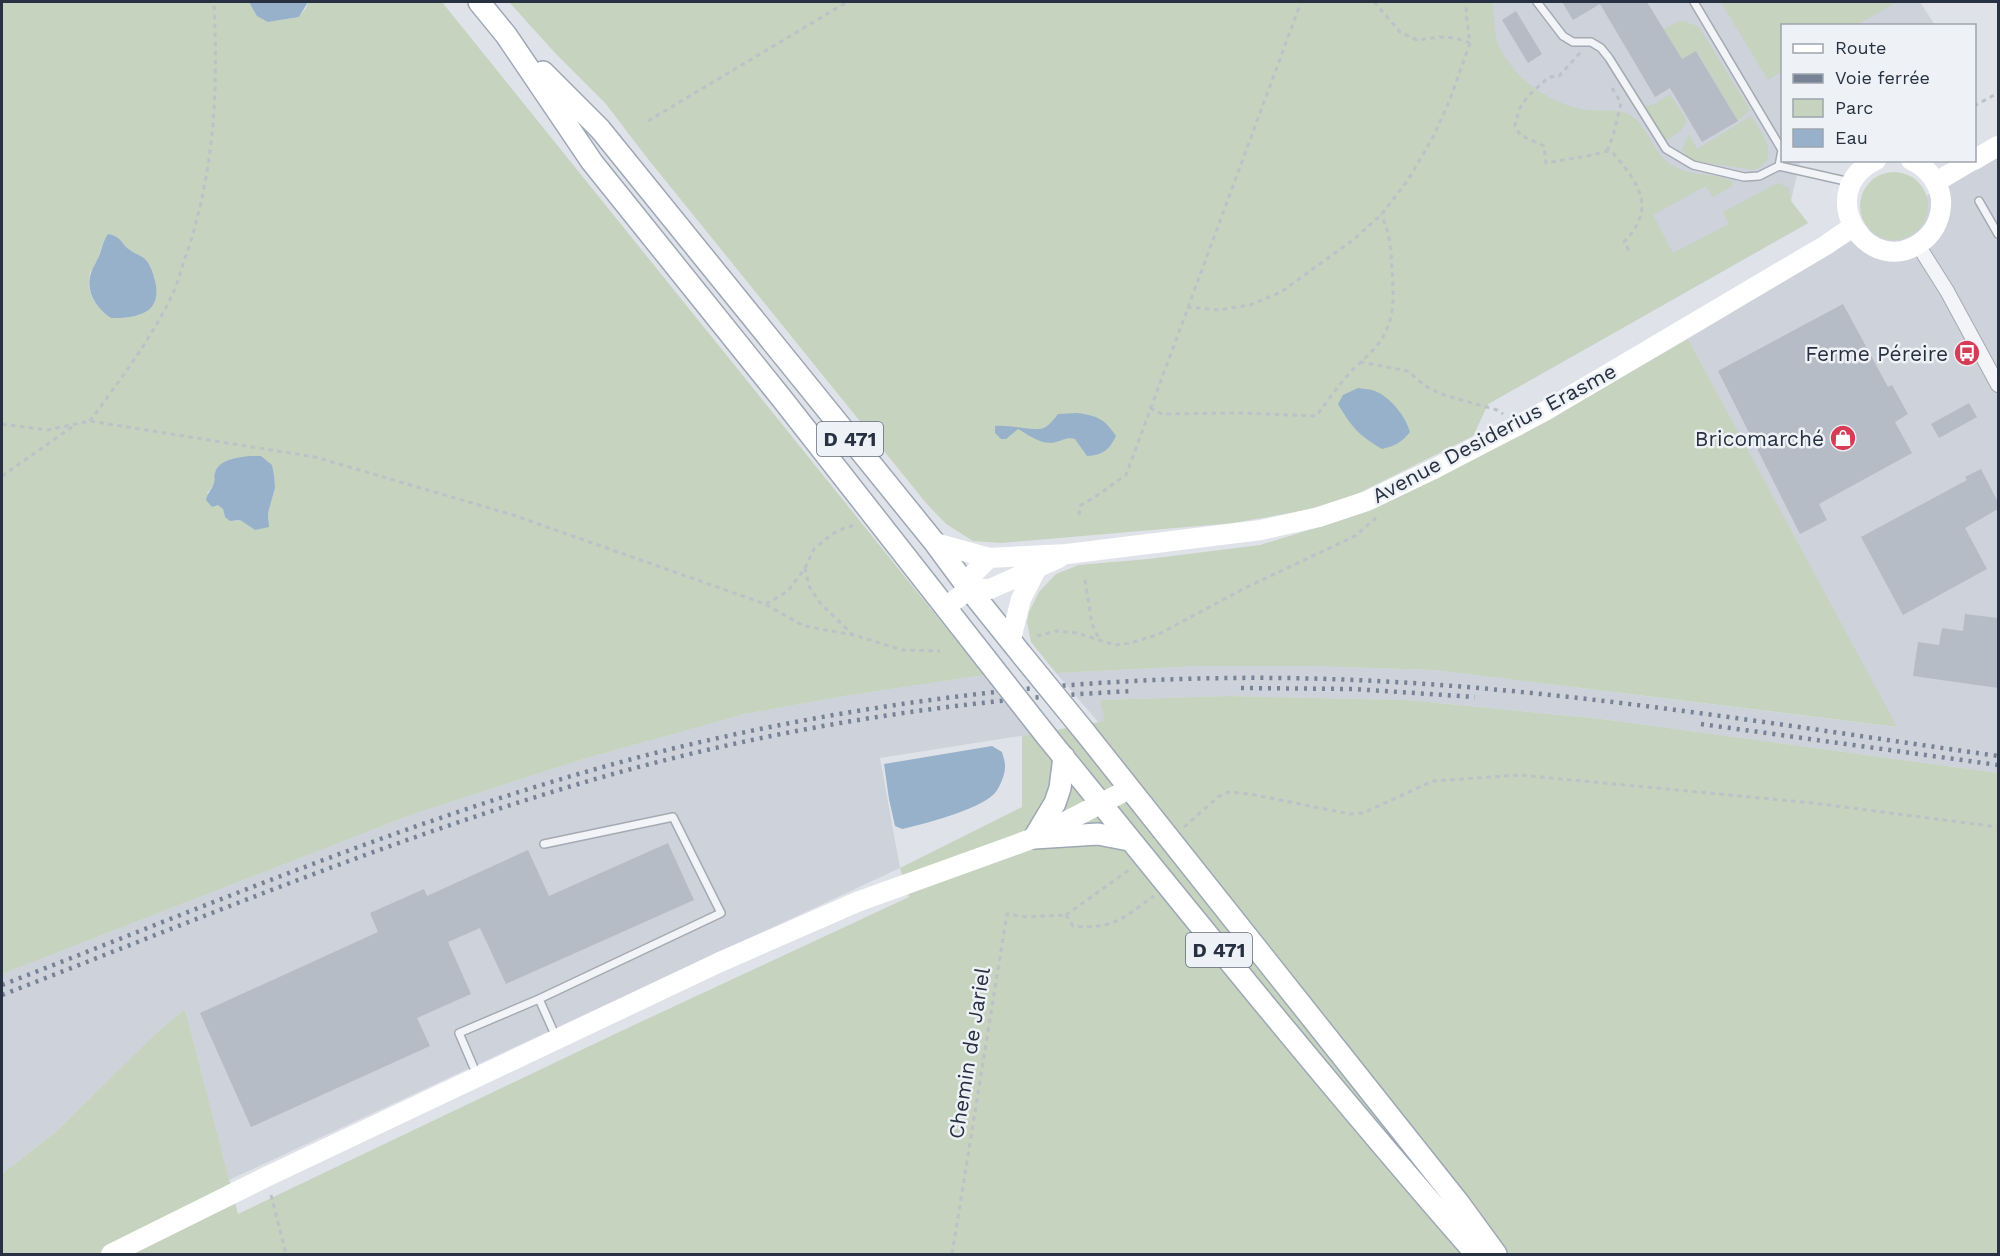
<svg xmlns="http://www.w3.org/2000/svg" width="2000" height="1256" font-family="'Work Sans',sans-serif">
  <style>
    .built { fill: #cdd2db }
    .green { fill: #c5d3bf; fill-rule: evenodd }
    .water { fill: #97b1cb }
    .building { fill: #b6bcc6 }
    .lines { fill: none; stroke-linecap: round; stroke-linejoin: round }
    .service-casing { stroke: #a4aab3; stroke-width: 10 }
    .minor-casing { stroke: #a4aab3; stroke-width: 16 }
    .primary-casing { stroke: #9da7b5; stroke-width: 24 }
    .path { stroke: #bdc1c8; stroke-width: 3; stroke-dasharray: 4.5 4.5; stroke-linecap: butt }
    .service { stroke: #f2f4f7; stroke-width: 7 }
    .minor { stroke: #f2f4f7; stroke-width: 14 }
    .secondary { stroke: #fff; stroke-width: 20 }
    .primary { stroke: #fff; stroke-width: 21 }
    .rail { stroke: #778294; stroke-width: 4.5; stroke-dasharray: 3 6; stroke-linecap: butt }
    .primary-bridge-casing { stroke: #9da7b5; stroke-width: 24; stroke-linecap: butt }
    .primary-bridge { stroke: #fff; stroke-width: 21 }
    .labels { text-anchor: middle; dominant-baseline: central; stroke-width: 5; stroke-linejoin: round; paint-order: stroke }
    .shield { fill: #eef2f6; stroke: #636b77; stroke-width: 1.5 }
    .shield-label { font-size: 20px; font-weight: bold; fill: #273141 }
    .poi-label { font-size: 21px; fill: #273141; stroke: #eef2f6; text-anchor: end }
    .street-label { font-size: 21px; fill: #273141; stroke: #eef2f6 }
  </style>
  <rect width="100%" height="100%" fill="#dfe3e9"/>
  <path class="built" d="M1477 2H1920L1935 25 1782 26V160L1800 161 1791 201 1808 223 1488 404 1473 436Z
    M1998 153V773L1602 719 1407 700 1227 696 1100 700 1106 721 1099 723 1056 673 1200 666H1308L1435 670 1896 727 1688 339Z
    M984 675 1033 734 880 758 900 868 229 1180 185 1009 154 1035 57 1131 2 1174V974L413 814 580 760 745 714 838 697Z"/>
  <path class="green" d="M2 2H249L251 5 268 22 299 17 306 8 308 2H442L984 675 838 697 745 714 580 760 413 814 2 974ZM108 234C123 237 120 243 130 250 136 254 142 256 146 261 150 266 151 273 155 278L140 315 111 318C96 308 85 292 90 273 92 268 95 265 97 260 101 251 102 242 108 234ZM214 485 275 488 268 513 269 521 255 530 240 520 235 521 225 517 223 509 207 493Z
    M509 2H1493C1493 12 1495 38 1499 47 1515 78 1546 102 1581 109 1597 113 1614 107 1630 115 1647 124 1652 152 1670 164 1688 177 1712 172 1732 181V186L1713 197 1706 186 1653 215 1673 253 1729 224 1723 212 1778 183 1789 188 1791 201 1808 223 1488 404 1473 436 1355 495 1307 510 1233 523 1002 543 973 541 946 524 926 503 644 154 606 104 556 54Z
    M1721 2H1897L1857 25 1782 26V71L1768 80Z
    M1679 21 1686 22 1699 27 1750 110 1738 121 1697 51 1682 59 1664 29Z
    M1670 94 1687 121 1680 131 1669 139H1665L1645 111 1646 106 1657 103Z
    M1751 116C1761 133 1783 158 1754 170L1694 161 1686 156 1682 149 1689 134 1697 149Z
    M1860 206a34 34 0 1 1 68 0a34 34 0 1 1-68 0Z
    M1688 339 1897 727 1435 670 1308 666H1200L1056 673 1031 642 1027 622 1029 612 1039 592 1056 574 1079 565 1148 559 1260 545 1329 524 1393 499 1522 435Z
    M1227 696 1407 700 1602 719 1998 773V1254H2V1174L57 1131 154 1035 185 1009 238 1214 617 1033 909 897 900 868 1022 807V736L1105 721 1100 700Z"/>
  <path class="water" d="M249 2H308L299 17 268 22 257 16Z
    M108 234C123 237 120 243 130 250 135 254 141 255 146 260 151 266 155 278 156 286 160 315 134 318 111 318 96 308 85 291 91 273 92 268 95 265 97 260 102 251 102 242 108 234Z
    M1358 388C1364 389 1372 389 1377 392 1391 398 1406 417 1410 432 1402 442 1395 446 1382 449 1359 435 1352 428 1338 404L1343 395Z
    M1077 413C1097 416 1104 418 1116 436 1109 450 1103 455 1087 456L1075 439C1067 437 1064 440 1056 442 1042 446 1029 435 1018 429L1006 439H1001L995 433V426C1009 424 1035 432 1044 428 1050 425 1054 419 1058 414Z
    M249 456H261L272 465 274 476 275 488 268 513 269 527 255 530 240 520 230 521 225 517 223 509 218 505 212 507 206 500C207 493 212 490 214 483 216 474 213 482 215 473 219 459 237 458 249 456Z
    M992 746 1002 752C1003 756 1005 761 1005 765 1006 773 999 790 993 795 977 810 924 824 902 829L895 826 889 799 884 764Z"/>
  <path class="building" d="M1562 2H1647L1682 59 1696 51 1738 121 1702 142 1670 88 1655 97 1600 4 1573 20Z
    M1516 11 1542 54 1528 63 1502 20Z
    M1843 304 1888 387 1892 385 1908 414 1895 422 1912 453 1819 504 1827 520 1800 534 1718 371Z
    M1969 403 1977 417 1939 438 1931 424Z
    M1981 469 1998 502V509L1965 528 1987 569 1903 615 1861 537 1967 480 1965 477Z
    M1965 614 1998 618V688L1913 676 1918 642 1939 645 1942 628 1963 631Z
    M668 843 694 900 506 984 480 928 448 942 471 994 417 1018 430 1046 251 1127 200 1013 378 932 370 913 424 889 427 896 528 850 549 896Z"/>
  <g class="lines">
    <g class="service-casing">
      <path id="service" d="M1537 2 1563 36 1573 42H1591L1601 48 1609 58 1666 149 1693 165 1744 177 1759 176 1779 166
        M1694 2 1782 150 1779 166 1850 182
        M1979 201 1998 234
        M539 999 721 913 673 817 544 844
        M477 1075 459 1033 539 999 556 1037"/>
    </g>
    <g class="minor-casing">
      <path id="minor" d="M1918 245 1947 291 1998 385"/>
    </g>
    <g class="primary-casing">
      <path id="primary" d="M479 2 506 35 592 162 783 400 986 659
        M543 72 600 129 935 543 969 589 1022 655
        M1084 731 1458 1202 1496 1254
        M1048 738C1189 912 1329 1086 1476 1254
        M1034 838 1098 834 1129 840
        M1034 838 1055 803 1060 788 1064 757"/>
    </g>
    <path class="path" d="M1374 2 1400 32 1417 40 1440 37 1455 38 1470 43
      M2 3 3 2
      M1580 53 1559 76 1549 77 1528 96 1519 109 1515 126 1520 135 1544 146 1546 163 1593 155 1607 151 1613 153C1639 184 1657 208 1624 242L1631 254
      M1974 106 1998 93
      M648 121 847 2
      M1607 151 1613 136 1621 103 1611 86
      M1187 307 1219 310 1250 305 1281 292 1353 240 1381 215 1408 180 1432 139 1449 102 1470 43 1466 13 1467 2
      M1360 362 1408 371 1425 386 1444 395 1497 410 1503 414
      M1150 408 1162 414 1239 413 1316 416C1326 403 1336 389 1347 376 1363 357 1381 349 1389 323 1395 306 1393 287 1392 269 1391 251 1390 231 1381 215
      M90 421C119 381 153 337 174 291 179 279 182 265 187 253 215 167 218 91 214 2
      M2 424 47 430 90 421 315 457 513 515 765 604 804 626 854 635 902 650 940 651
      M2 476 72 427
      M1079 515 1081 505C1097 497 1111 485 1126 475L1301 2
      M805 568 809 586 820 603 853 635
      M1085 580 1092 624 1099 639
      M766 604 788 591 805 568 814 549 832 534 846 527 857 525
      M1037 636 1056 631 1077 633 1115 645 1130 643 1157 635 1245 588 1355 536 1376 518
      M1184 827 1218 797 1228 792 1250 794 1350 814 1363 813 1433 781 1520 775 1813 803 1998 827
      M1066 915 1073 926C1113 930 1123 918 1154 896
      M1066 915 1129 870
      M271 1195 286 1254
      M952 1254 1007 914 1027 917 1066 915"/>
    <use href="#service" class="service"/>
    <use href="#minor" class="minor"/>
    <path class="secondary" d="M1876 160C1810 192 1870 284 1924 240 1936 230 1942 215 1941 199 1939 182 1927 167 1911 160
      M1974 160 1998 146
      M1936 182 1973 160
      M935 543 989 558 1067 554 1261 530 1319 517 1367 501 1436 468 1545 411 1826 245 1852 227
      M969 589 973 574 989 558
      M946 607 969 589H990L1059 558
      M1011 639 1021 599 1036 570
      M111 1254 266 1177 720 962 857 902 1034 838 1129 789"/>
    <use href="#primary" class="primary"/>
    <path class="rail" d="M1241 688 1353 689 1475 697
      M1701 724 1998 765
      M2 985C222 900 441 806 671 749 893 695 1126 670 1355 680 1569 689 1786 726 1998 756
      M2 995C209 915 416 828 631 769 795 725 964 699 1133 691"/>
    <g class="primary-bridge-casing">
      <path id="primary-bridge" d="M1022 655 1084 731
        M986 659 1048 738"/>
    </g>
    <use href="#primary-bridge" class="primary-bridge"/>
  </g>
  <defs>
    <g id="bus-disc" transform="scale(1.35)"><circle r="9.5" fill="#d63c55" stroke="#eef2f6"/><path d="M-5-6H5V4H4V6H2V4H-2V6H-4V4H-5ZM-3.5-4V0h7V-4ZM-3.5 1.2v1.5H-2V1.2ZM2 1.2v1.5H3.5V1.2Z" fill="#fff"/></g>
    <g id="shop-disc" transform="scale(1.35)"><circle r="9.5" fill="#d63c55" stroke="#eef2f6"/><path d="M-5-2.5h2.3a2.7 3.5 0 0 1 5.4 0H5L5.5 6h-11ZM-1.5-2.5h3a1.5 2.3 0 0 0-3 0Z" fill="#fff"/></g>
  </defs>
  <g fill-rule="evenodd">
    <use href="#bus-disc" x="1967" y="353"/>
    <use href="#shop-disc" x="1843" y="438"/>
  </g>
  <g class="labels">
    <g class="shield">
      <rect x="817" y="422" width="66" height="34" rx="4.5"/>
      <rect x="1186" y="933" width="66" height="34" rx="4.5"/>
    </g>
    <g class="shield-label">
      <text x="850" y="439">D 471</text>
      <text x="1219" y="950">D 471</text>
    </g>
    <g class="poi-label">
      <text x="1948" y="353">Ferme Péreire</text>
      <text x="1824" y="438">Bricomarché</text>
    </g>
    <g class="street-label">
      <text transform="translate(1494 433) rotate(-28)">Avenue Desiderius Erasme</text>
      <text transform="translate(969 1053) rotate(-81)">Chemin de Jariel</text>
    </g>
  </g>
  <rect width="2000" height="1256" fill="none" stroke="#273141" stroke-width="6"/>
  <rect x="1781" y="24" width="195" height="138" fill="#eef2f6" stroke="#9ea5ae" stroke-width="1.5"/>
  <rect x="1793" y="44" width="30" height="9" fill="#ffffff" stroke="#9ea5ae" stroke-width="1.5"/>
  <text x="1835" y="54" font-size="18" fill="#273141">Route</text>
  <rect x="1793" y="74" width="30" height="9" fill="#778294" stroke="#9ea5ae" stroke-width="1.5"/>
  <text x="1835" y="84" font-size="18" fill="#273141">Voie ferrée</text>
  <rect x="1793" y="99" width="30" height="18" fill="#c5d3bf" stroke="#9ea5ae" stroke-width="1.5"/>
  <text x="1835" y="114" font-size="18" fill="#273141">Parc</text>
  <rect x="1793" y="129" width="30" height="18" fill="#97b1cb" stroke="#9ea5ae" stroke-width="1.5"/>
  <text x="1835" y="144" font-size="18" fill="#273141">Eau</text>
</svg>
